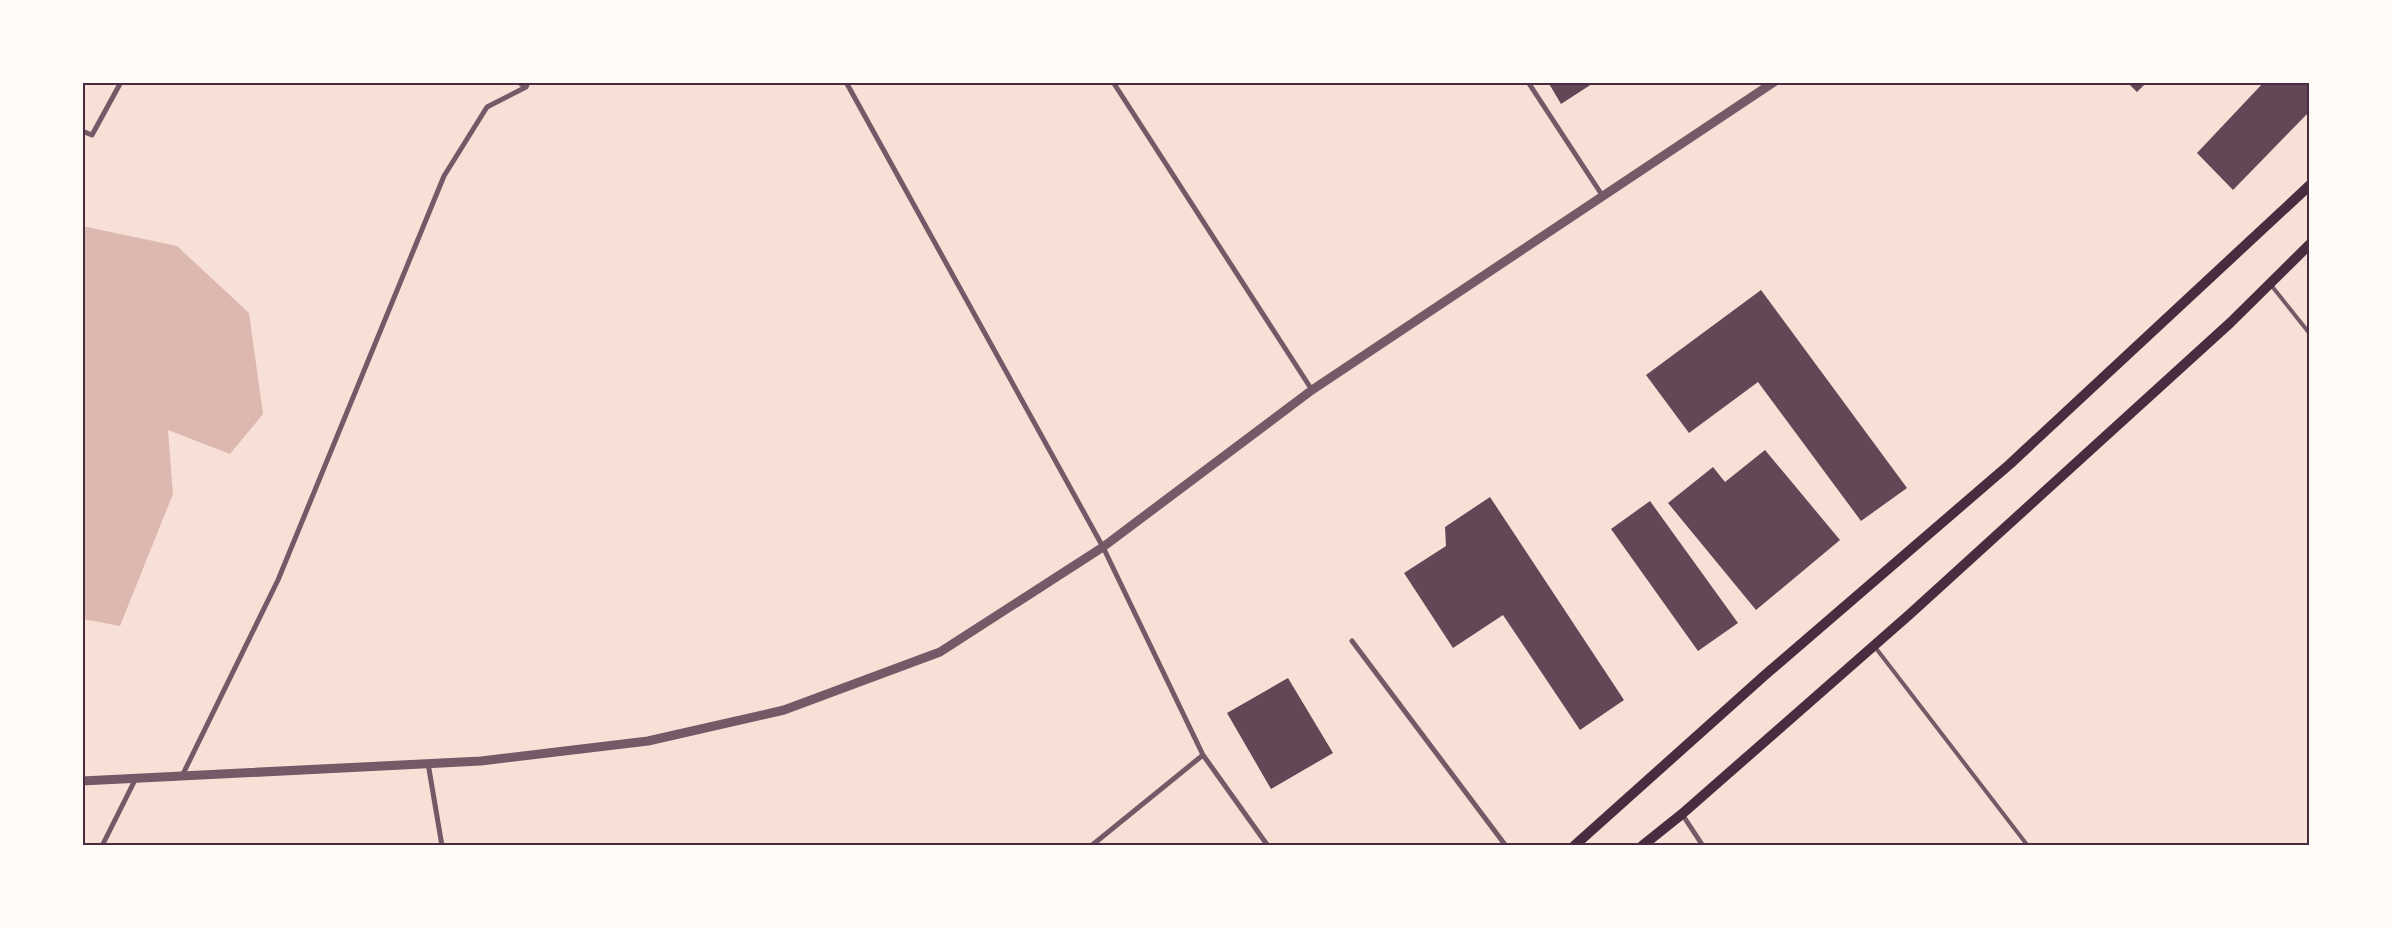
<svg xmlns="http://www.w3.org/2000/svg" width="2392" height="928" font-family="'Open Sans',sans-serif">
  <style>
    .water { fill: #dcb8b0 }
    .building { fill: #644757 }
    .lines { fill: none; stroke-linecap: round; stroke-linejoin: round }
    .service { stroke: #755966; stroke-width: 4 }
    .minor { stroke: #755966; stroke-width: 5 }
    .tertiary { stroke: #755966; stroke-width: 9 }
    .secondary { stroke: #4a2c40; stroke-width: 10 }
    .neatline { fill: none; stroke: #4a2c40; stroke-width: 2 }
  </style>
  <rect width="100%" height="100%" fill="#f7e1d7"/>
  <path class="water" d="M82 226 177 246 249 313 263 414 230 454 168 430 173 494 120 626 83 619Z"/>
  <path class="building" d="M1548 82H1595L1561 104Z
    M2127 82H2147L2137 92Z
    M2264 82H2310V111L2233 190 2197 153Z
    M1761 290 1907 488 1861 521 1758 382 1689 433 1646 375Z
    M1765 450 1840 540 1756 610 1668 503 1713 467 1725 482Z
    M1490 497 1624 700 1580 730 1503 615 1453 648 1404 573 1446 546 1445 527Z
    M1650 501 1738 623 1698 651 1611 529Z
    M1288 678 1333 753 1271 789 1227 713Z"/>
  <g class="lines">
    <path class="service" d="M2271 285 2310 334
      M1875 647 2028 846"/>
    <path class="minor" d="M518 82 526 87
      M846 82 1103 547 1203 755
      M1113 82 1312 390
      M1528 82 1602 195
      M82 131 92 135 121 82
      M1352 641 1506 846
      M428 763 442 846
      M182 776 278 580 444 176 487 107 526 87 528 82
      M1682 814 1703 846
      M102 846 135 780
      M1091 846 1203 755 1268 846"/>
    <path class="tertiary" d="M82 781 481 761 648 741 784 710 940 652 1103 547 1312 390 1774 82"/>
    <path class="secondary" d="M1574 846 1765 675 2010 464 2310 185
      M1642 846 1682 814 1910 614 2230 323 2310 244"/>
  </g>
  <rect width="2392" height="928" fill="none" stroke="#fffaf5" stroke-width="168"/>
  <rect x="84" y="84" width="2224" height="760" class="neatline"/>
</svg>
